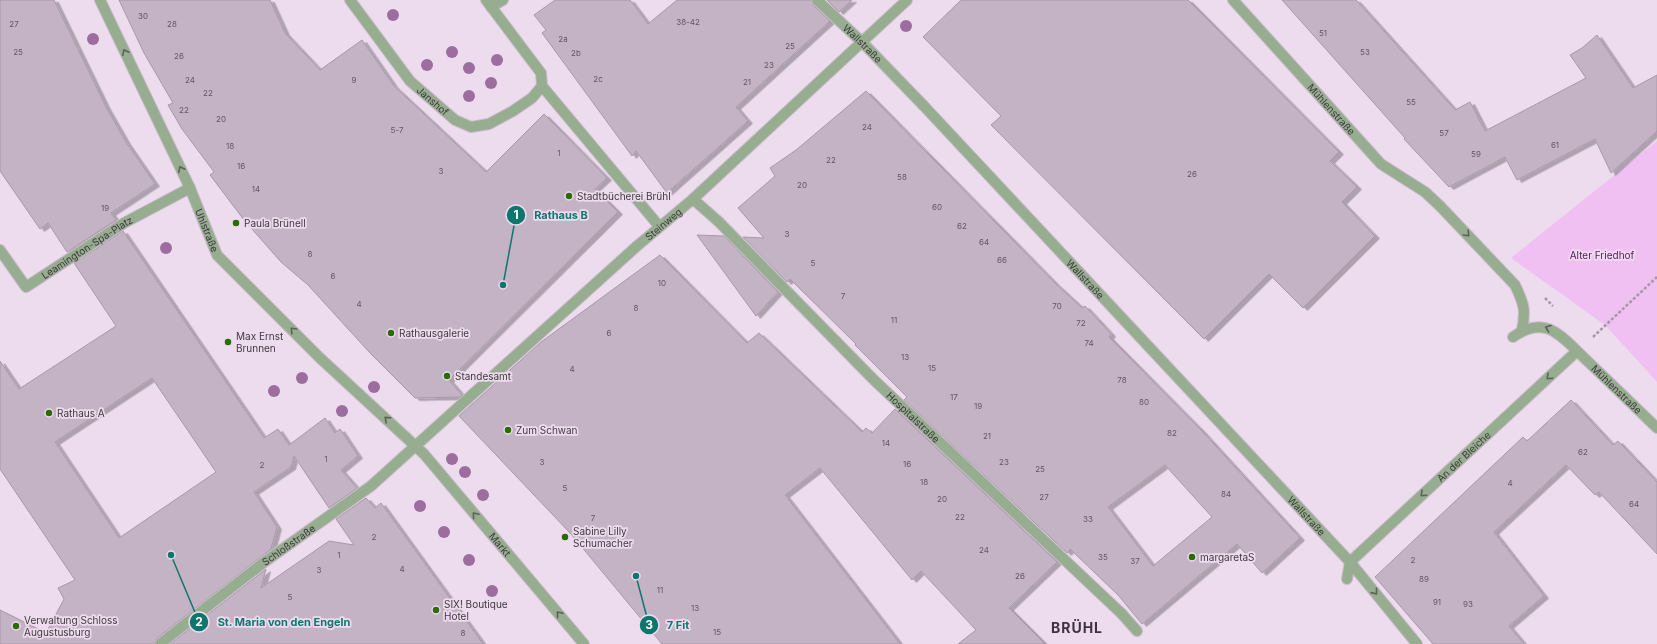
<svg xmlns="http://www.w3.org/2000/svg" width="1657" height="644" font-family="Inter,sans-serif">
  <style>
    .green { fill: #f0c0f3 }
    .building { fill: #c4b3c5; stroke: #a898a9; fill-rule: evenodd; filter: url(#shadow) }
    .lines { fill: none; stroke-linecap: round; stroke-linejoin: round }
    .service-casing { stroke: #cabbcb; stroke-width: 12 }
    .pedestrian-casing { stroke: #cabbcb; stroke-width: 12 }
    .minor-casing { stroke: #cabbcb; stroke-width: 12 }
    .path { stroke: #a598a6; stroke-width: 2.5; stroke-dasharray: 3 2; stroke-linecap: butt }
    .service { stroke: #96ad8f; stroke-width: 10 }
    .pedestrian { stroke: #96ad8f; stroke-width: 10 }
    .minor { stroke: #96ad8f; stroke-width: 10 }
    .tree { fill: #9d6da0 }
    .oneway { stroke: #5d615b }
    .poi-dot { fill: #296c02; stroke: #eddcee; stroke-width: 1.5 }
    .labels { text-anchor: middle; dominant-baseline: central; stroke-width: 3.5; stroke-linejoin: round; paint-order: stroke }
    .number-label { font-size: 8px; fill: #605760 }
    .street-label { font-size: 10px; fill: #3f383f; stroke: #eddcee }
    .poi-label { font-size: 10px; fill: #3f383f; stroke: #eddcee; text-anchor: start }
    .park-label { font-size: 10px; fill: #5b1361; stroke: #eddcee }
    .district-label { font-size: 14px; font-weight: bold; letter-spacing: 1px; fill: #3f3240; stroke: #eddcee }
    .leader { fill: none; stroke: #0f766e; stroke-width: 1.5 }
    .callout-dot { fill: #0f766e; stroke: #eddcee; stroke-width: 1.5 }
    .mark-label { font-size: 12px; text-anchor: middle; font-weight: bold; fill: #fff }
    .callout-label { font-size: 11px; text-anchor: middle; font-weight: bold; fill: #0f766e; stroke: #eddcee; stroke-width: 3.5; stroke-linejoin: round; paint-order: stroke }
  </style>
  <defs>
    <filter id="shadow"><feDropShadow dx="4.5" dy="2.5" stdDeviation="0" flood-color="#0004"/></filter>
  </defs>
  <rect width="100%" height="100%" fill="#eddcee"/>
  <path class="green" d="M1657 141V382L1605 325 1511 258Z"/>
  <path class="building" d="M0 0H54L106 107 126 142 155 184 111 213 116 220 67 252 48 223 40 229 0 171Z
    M119 0H270L285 33 320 70 362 40 394 86 486 172 544 114 607 178 595 189 618 212 449 380 462 395 460 397 415 398 370 353 308 285 281 262 244 220 210 175 214 172 182 129 168 105 173 103 144 53Z
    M555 0H630L648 24 677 0H811L813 5 830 21 736 107 748 121 667 193 636 151 632 156 542 33 546 30 534 15Z
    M827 0H852L839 12Z
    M961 0H1188L1339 152 1330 161 1357 187 1342 202 1375 236 1303 308 1269 274 1204 339 991 125 1001 116 923 37Z
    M1282 0H1356L1455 110 1470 102 1485 131 1586 78 1570 55 1582 48 1597 35 1633 88 1657 75V131L1611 173 1595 139 1517 180 1505 157 1449 187 1404 139 1405 138Z
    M866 91 1056 284 1082 308 1085 306 1111 334 1109 337 1201 430 1300 538 1262 573 1237 544 1142 624 1118 595 1070 549 1067 553 904 400 907 397 855 345 856 344 790 279 787 282 743 237 764 238 738 208 775 176 770 168 796 150ZM1165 465 1212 517 1153 566 1108 507Z
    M123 231 264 438 278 429 289 445 325 418 335 433 340 429 358 456 341 470 357 488 329 508 294 456 291 467 254 492 277 527 271 549 156 639 154 644H0V610L46 633 64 599 58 588 75 580 0 469V361L19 389 116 326 74 263ZM152 378 216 472 119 538 55 442Z
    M697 235 724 236 778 292 756 316Z
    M660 255 747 343 759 333 862 432 866 428 872 433 895 409 1057 562 1009 608 1045 644H958L976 630 921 571 912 580 820 468 785 495 900 644H662L571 534 459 416 541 342Z
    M1571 400 1613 445 1618 441 1657 482V554L1599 492 1595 495 1566 465 1494 532 1544 596 1509 626 1524 644H1433L1375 577 1523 437 1527 441Z
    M366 498 375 508 381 503 483 644H170L266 569 261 588 329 541 354 545 336 519Z"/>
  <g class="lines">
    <g class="service-casing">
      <path id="service" d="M1440 206 1515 285C1524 304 1526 310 1522 330
        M1513 337C1541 317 1556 330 1577 351"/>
    </g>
    <g class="pedestrian-casing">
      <g id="pedestrian">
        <path id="s1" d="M100 0 190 188 217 255 320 358 424 454 584 644"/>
        <path id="s2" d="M817 0 863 43 923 105"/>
        <path id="s3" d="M0 250 26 287 124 223 190 188"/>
        <path d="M1347 579 1350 562"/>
        <path id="s4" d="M208 606 263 563 371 486 637 246 693 199 907 0"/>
        <path d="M1122 614 1137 631"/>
      </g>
    </g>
    <g class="minor-casing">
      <g id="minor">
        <path id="s5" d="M350 0 410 81 455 120 471 127 489 124 513 111 532 98 542 86"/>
        <path d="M486 0 541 73 542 86 659 226"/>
        <path id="s6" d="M1233 0 1381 164 1425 192 1440 206"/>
        <path d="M491 7 503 0"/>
        <path id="s7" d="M923 105 1350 562 1417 644"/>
        <path id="s8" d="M693 199 719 222 874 380 1122 614"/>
        <path id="s9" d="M1350 562 1577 351 1657 428"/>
        <path d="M160 644 208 606"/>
      </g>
    </g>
    <path class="path" d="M1545 298 1553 306
      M1593 337 1657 277"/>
    <use href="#service" class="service"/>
    <use href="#pedestrian" class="pedestrian"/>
    <use href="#minor" class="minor"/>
  </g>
  <g class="tree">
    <circle cx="393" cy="15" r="6"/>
    <circle cx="906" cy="26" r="6"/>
    <circle cx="93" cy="39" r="6"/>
    <circle cx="452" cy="52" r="6"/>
    <circle cx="497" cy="60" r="6"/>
    <circle cx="427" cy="65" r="6"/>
    <circle cx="469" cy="68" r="6"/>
    <circle cx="491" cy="83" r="6"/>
    <circle cx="469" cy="96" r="6"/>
    <circle cx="166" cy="248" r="6"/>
    <circle cx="302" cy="378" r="6"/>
    <circle cx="374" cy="387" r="6"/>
    <circle cx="274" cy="391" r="6"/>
    <circle cx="342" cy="411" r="6"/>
    <circle cx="452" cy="459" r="6"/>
    <circle cx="465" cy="472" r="6"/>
    <circle cx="483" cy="495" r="6"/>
    <circle cx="420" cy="506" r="6"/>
    <circle cx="444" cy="532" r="6"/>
    <circle cx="469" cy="560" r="6"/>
    <circle cx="492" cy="591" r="6"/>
  </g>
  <defs><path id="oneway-chevron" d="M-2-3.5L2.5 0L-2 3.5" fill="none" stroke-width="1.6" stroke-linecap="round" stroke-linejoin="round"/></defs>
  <g class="oneway">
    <use href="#oneway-chevron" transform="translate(125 52) rotate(-116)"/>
    <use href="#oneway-chevron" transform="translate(181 169) rotate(-116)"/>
    <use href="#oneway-chevron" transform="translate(1467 234) rotate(47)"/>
    <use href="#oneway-chevron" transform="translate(1548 328) rotate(-159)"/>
    <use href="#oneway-chevron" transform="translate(293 330) rotate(-135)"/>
    <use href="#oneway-chevron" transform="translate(1549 377) rotate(137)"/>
    <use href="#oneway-chevron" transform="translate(387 419) rotate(-138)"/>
    <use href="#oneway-chevron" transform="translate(1423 494) rotate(137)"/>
    <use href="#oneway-chevron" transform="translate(475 515) rotate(-130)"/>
    <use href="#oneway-chevron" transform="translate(1375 592) rotate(51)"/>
    <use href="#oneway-chevron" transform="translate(559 614) rotate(-130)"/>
  </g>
  <g class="poi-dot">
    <circle cx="569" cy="196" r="4"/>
    <circle cx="236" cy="223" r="4"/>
    <circle cx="391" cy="333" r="4"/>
    <circle cx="228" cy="342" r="4"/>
    <circle cx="447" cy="376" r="4"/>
    <circle cx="49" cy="413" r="4"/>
    <circle cx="508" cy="430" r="4"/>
    <circle cx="565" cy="537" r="4"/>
    <circle cx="1192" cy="557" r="4"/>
    <circle cx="436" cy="610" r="4"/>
    <circle cx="16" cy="626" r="4"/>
  </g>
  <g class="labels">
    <g class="number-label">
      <text x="143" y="16">30</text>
      <text x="688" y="22">38-42</text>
      <text x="14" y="24">27</text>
      <text x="172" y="24">28</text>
      <text x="1323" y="33">51</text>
      <text x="563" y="39">2a</text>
      <text x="790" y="46">25</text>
      <text x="18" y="52">25</text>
      <text x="1365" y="52">53</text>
      <text x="576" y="53">2b</text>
      <text x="179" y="56">26</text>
      <text x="769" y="65">23</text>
      <text x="598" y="79">2c</text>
      <text x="190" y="80">24</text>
      <text x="354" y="80">9</text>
      <text x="747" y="82">21</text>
      <text x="208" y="93">22</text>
      <text x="1411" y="102">55</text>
      <text x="184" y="110">22</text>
      <text x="221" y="119">20</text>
      <text x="867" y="127">24</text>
      <text x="397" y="130">5-7</text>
      <text x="1444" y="133">57</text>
      <text x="1555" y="145">61</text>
      <text x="230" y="146">18</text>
      <text x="559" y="153">1</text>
      <text x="1476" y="154">59</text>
      <text x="831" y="160">22</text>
      <text x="241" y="166">16</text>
      <text x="441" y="171">3</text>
      <text x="1192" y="174">26</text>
      <text x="902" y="177">58</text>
      <text x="802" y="185">20</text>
      <text x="256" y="189">14</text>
      <text x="937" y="207">60</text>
      <text x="105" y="208">19</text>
      <text x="962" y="226">62</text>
      <text x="787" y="234">3</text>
      <text x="984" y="242">64</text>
      <text x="310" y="254">8</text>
      <text x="1002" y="260">66</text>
      <text x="813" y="263">5</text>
      <text x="333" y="276">6</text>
      <text x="662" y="283">10</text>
      <text x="843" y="296">7</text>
      <text x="359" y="304">4</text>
      <text x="1057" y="306">70</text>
      <text x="636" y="308">8</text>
      <text x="894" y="320">11</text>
      <text x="1081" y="323">72</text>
      <text x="609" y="333">6</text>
      <text x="1089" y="343">74</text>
      <text x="905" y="357">13</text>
      <text x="932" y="368">15</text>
      <text x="572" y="369">4</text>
      <text x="1122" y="380">78</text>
      <text x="954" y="397">17</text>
      <text x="1144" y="402">80</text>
      <text x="978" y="406">19</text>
      <text x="1172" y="433">82</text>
      <text x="987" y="436">21</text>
      <text x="886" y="443">14</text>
      <text x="1583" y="452">62</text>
      <text x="326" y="459">1</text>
      <text x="542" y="462">3</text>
      <text x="1004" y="462">23</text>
      <text x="907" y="464">16</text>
      <text x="262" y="465">2</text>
      <text x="1040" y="469">25</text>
      <text x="924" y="482">18</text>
      <text x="1510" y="483">4</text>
      <text x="565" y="488">5</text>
      <text x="1226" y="494">84</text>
      <text x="1044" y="497">27</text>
      <text x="942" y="499">20</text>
      <text x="1634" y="504">64</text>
      <text x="960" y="517">22</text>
      <text x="593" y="518">7</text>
      <text x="1088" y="519">33</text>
      <text x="374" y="537">2</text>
      <text x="984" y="550">24</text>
      <text x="339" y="555">1</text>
      <text x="1103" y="557">35</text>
      <text x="1413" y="560">2</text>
      <text x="1135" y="561">37</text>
      <text x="402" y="569">4</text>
      <text x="319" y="570">3</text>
      <text x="1020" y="576">26</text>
      <text x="1424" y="579">89</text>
      <text x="660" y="590">11</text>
      <text x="290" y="597">5</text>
      <text x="1437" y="602">91</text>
      <text x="1468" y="604">93</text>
      <text x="695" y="608">13</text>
      <text x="717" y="632">15</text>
      <text x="463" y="633">8</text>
    </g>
    <g class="street-label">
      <text stroke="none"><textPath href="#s2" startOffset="63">Wallstraße</textPath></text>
      <text stroke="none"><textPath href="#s5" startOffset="131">Janshof</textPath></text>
      <text stroke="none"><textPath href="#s6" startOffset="147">Mühlenstraße</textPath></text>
      <text stroke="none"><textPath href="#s4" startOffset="595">Steinweg</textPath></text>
      <text stroke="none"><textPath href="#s1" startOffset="254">Uhlstraße</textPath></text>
      <text stroke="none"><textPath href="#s3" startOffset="118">Leamington-Spa-Platz</textPath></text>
      <text stroke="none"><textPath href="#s7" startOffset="238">Wallstraße</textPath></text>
      <text stroke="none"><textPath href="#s9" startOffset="365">Mühlenstraße</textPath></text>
      <text stroke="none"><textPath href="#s8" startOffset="310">Hospitalstraße</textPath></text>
      <text stroke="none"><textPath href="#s9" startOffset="155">An der Bleiche</textPath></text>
      <text stroke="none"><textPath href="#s7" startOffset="562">Wallstraße</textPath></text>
      <text stroke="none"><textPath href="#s4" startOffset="101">Schloßstraße</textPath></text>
      <text stroke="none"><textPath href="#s1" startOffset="686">Markt</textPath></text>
    </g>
    <g class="poi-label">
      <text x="577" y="196">Stadtbücherei Brühl</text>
      <text x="244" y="223">Paula Brünell</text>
      <text x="399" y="333">Rathausgalerie</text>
      <text x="236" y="336">Max Ernst<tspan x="236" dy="12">Brunnen</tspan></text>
      <text x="455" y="376">Standesamt</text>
      <text x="57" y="413">Rathaus A</text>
      <text x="516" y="430">Zum Schwan</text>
      <text x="573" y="531">Sabine Lilly<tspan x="573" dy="12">Schumacher</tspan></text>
      <text x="1200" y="557">margaretaS</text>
      <text x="444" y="604">SIX! Boutique<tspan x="444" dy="12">Hotel</tspan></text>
      <text x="24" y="620">Verwaltung Schloss<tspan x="24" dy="12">Augustusburg</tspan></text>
    </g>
    <g class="park-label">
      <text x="1602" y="255">Alter Friedhof</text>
    </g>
    <g class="district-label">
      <text x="1077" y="627">BRÜHL</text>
    </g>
  </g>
  <path class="leader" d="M503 285L516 215M171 555L199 622M636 576L649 625"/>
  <g class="callout-dot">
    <circle cx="503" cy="285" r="4"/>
    <circle cx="171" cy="555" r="4"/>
    <circle cx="636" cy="576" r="4"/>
    <circle cx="516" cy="215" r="10"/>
    <circle cx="199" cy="622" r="10"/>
    <circle cx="649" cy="625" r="10"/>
  </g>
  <g class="mark-label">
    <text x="516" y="219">1</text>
    <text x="199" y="626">2</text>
    <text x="649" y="629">3</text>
  </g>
  <g class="callout-label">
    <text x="561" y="219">Rathaus B</text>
    <text x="284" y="626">St. Maria von den Engeln</text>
    <text x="678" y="629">7 Fit</text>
  </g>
</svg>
